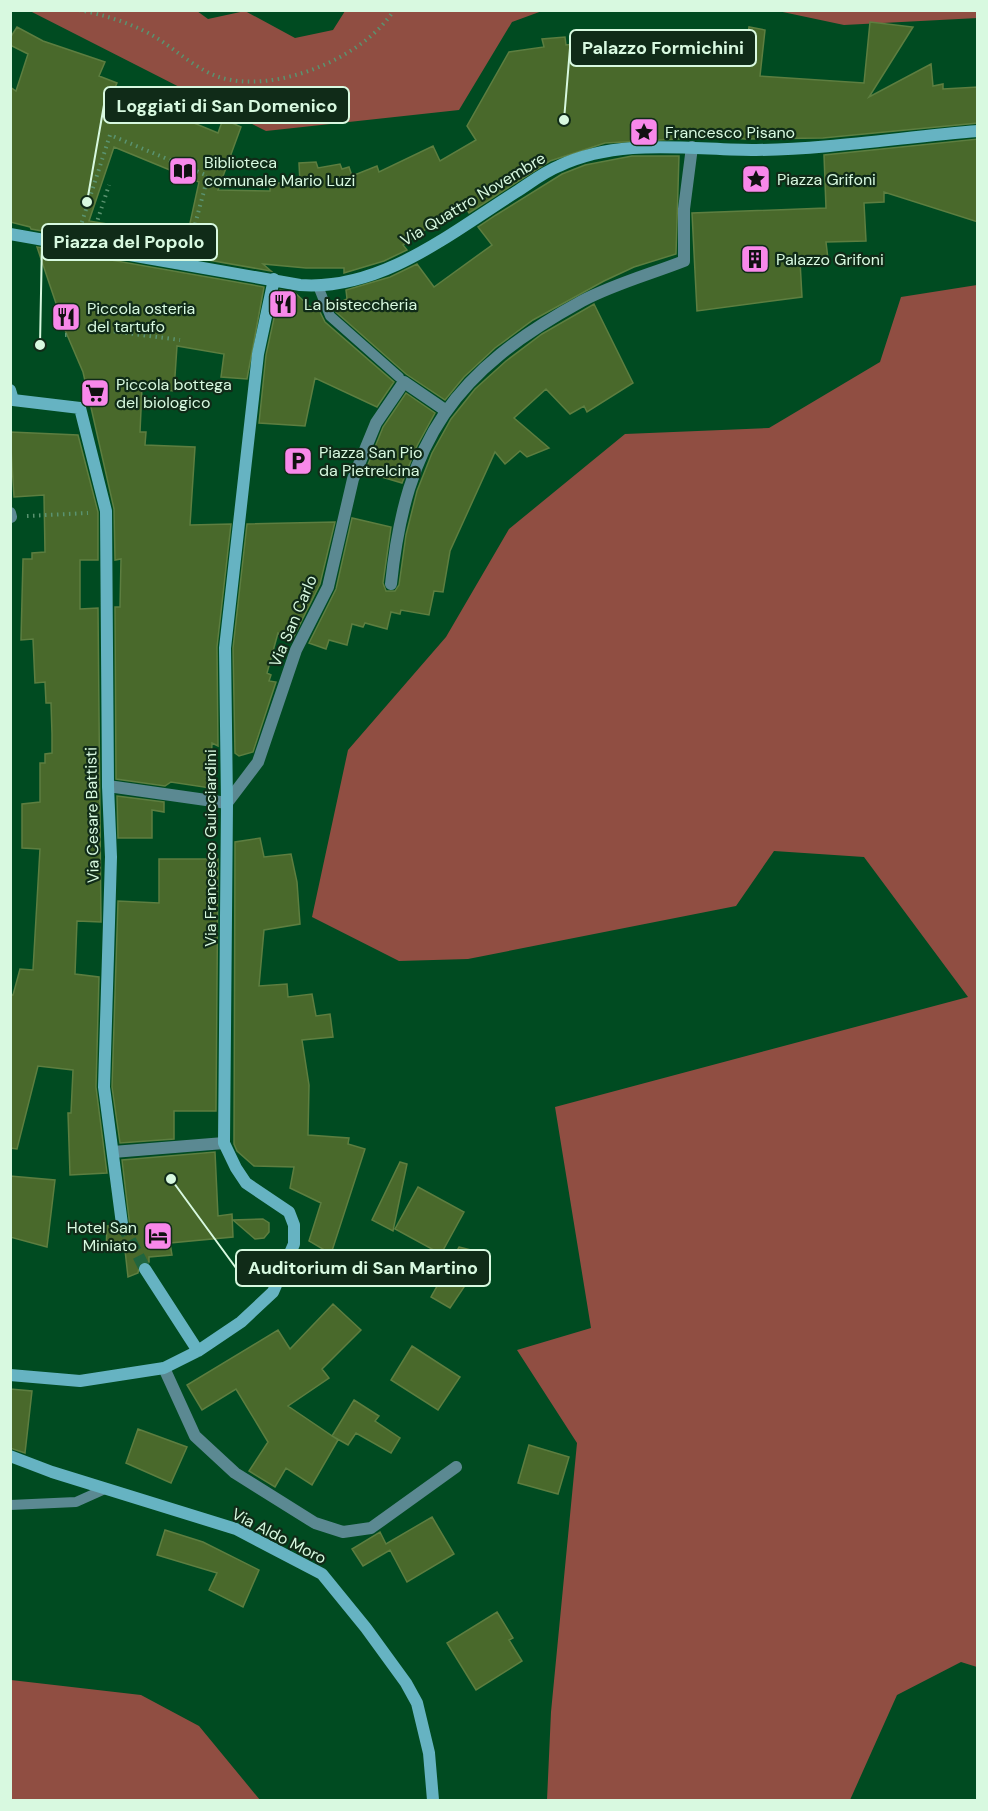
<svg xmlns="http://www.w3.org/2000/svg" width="988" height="1811" font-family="'DM Sans',sans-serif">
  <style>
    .green { fill: #904e42 }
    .building { fill: #49692b; stroke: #5d7e40; stroke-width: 1.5; fill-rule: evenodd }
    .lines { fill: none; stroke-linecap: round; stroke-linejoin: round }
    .secondary-tunnel { stroke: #20653e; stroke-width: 12; stroke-dasharray: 12 6; stroke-linecap: butt }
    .path { stroke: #5a9370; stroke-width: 4; stroke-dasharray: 1.5 4.5; stroke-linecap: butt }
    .lane { stroke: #5b8992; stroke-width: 10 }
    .street { stroke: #5b8992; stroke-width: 12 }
    .secondary { stroke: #66b3c2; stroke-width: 12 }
    .labels { text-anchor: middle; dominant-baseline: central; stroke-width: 4.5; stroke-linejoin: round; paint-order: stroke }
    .poi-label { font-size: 16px; fill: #d8f9e0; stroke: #102b18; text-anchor: start }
    .street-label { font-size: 16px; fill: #d8f9e0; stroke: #102b18 }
    .leader { fill: none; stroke: #d8f9e0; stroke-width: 2 }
    .callout-dot { fill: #d8f9e0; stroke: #102b18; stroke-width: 2 }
    .callout { fill: #102b18; stroke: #d8f9e0; stroke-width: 2 }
    .callout-label { font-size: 18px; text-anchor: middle; font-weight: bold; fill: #d8f9e0 }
  </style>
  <rect width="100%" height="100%" fill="#004b21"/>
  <path class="green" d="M977 10 978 18 844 25 778 11Z
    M30 11H197L208 19 245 11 295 38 333 30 345 11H542L512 22 459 110 266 131Z
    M977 285V1667L961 1662 897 1695 850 1800H547L551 1712 577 1443 517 1350 591 1328 555 1107 968 997 864 857 774 851 736 906 468 959 399 961 312 917 348 750 446 637 509 529 625 434 769 428 880 362 901 297Z
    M11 1680 141 1695 199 1726 260 1800H11Z"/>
  <path class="building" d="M870 22 913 27 869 97 931 64 933 86 943 84V89L978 87V123L823 138 746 139 679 135V139L605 143 550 161 469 213 463 204 403 245 407 250 384 261 344 273V268H306L263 264 271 271 31 229 30 227 10 222V87L16 91 28 54 10 45V38L17 27 43 41 105 62 99 76 117 83 114 90 218 133 223 119 241 127 218 190 270 191V183H300L299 163 316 162 318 168 340 164 342 169 349 167 352 176 377 166 379 172 433 146 440 161 476 140 467 126 509 52 544 47 542 39 565 37 566 45 592 42 594 53 644 47 643 49 700 51 699 54 708 55V60L743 66 749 27 765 30 760 76 864 83ZM114 147 199 182 187 237 89 221Z
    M978 139V222L884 192V202L864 203 866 241 826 242 828 259 800 261 802 297 697 311 692 213 826 208 824 155Z
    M632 156H679L676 254 634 267 604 281 533 320 495 348 464 377 445 400 406 374 336 312 334 305 347 299 346 290 390 277 417 264 434 287 492 245 478 227 496 215 562 174 585 165Z
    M37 247 264 287 247 379 221 377 224 354 177 346 174 391 142 388 140 432H146L145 445 195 447 190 525 231 524 217 647 218 746 212 743 210 788 171 782 165 786 116 779 115 607H120L121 559 115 560 114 509 83 372 65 330Z
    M280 290 294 292 309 306 319 310 325 322 394 382 377 407 315 378 305 426 259 423 266 355Z
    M594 304 633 383 587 412 584 406 570 414 546 389 514 418 549 448 527 457 520 451 505 464 495 452 450 551 443 592 434 591 429 615 401 610 400 614 391 612 387 629 365 623 363 627 352 624 347 645 329 640 326 649 309 643 336 589 352 518 391 527 383 583 386 591H395L399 585 406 535 417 491 432 453 451 419 475 389 506 361 542 334Z
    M406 393 435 413 417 446 402 483 365 472 383 427Z
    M10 432 78 435 98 512V560H80V609L98 608 101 922 77 921 75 974 99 977 96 1087 107 1173 70 1175 68 1113H71L73 1070 38 1066 17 1149 10 1148V995H13L20 969 33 970 40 849 22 848V804L40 802V763H45V754L52 753V734L51 703H46L45 682 35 683 33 639 21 640 23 559H32V553L45 552 44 495 14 497Z
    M335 522 320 584 293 638 278 633 267 673 271 675 269 681 276 682 253 752 239 756 235 753 233 648 247 524Z
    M117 796 164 802V812L152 810V838H118Z
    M260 838 264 857 291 854 297 882 300 924 264 930 259 986 287 984 288 997 312 994 316 1016 330 1014 333 1037 302 1040 309 1085 308 1135 349 1138 348 1144 365 1149 331 1254 309 1241 321 1203 290 1188 294 1167 254 1166 237 1151 234 1144 235 842Z
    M159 859H218L216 1111H174V1139L120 1143 112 1087 118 901 159 903Z
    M215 1152 218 1216 232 1214 233 1237 170 1243 172 1255 149 1257V1262H140L138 1273 128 1277 125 1250 106 1251 107 1226 114 1225 122 1232 130 1227 122 1160Z
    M400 1162 407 1164 393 1231 372 1220Z
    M10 1176 55 1180 47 1247 10 1237Z
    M418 1187 464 1212 441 1254 395 1229Z
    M263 1219 269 1223V1232L264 1238 255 1239 233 1220Z
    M459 1247 483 1253 477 1280 470 1278 450 1308 431 1297Z
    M333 1304 361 1330 322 1369 329 1378 288 1406 338 1440 312 1485 286 1468 275 1487 249 1471 268 1442 236 1389 202 1410 187 1385 278 1330 290 1349Z
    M412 1346 460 1377 438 1410 391 1380Z
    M10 1389 32 1391 25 1453 10 1448Z
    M354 1400 379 1416 375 1421 400 1438 391 1453 356 1433 348 1445 332 1436Z
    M138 1429 187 1447 171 1483 126 1463Z
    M529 1445 569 1457 558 1494 518 1483Z
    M432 1517 454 1554 407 1582 390 1550 363 1566 352 1549 380 1532 386 1544Z
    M165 1530 203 1542 259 1570 243 1607 209 1590 217 1573 157 1555Z
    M497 1612 513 1638 509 1640 522 1661 476 1690 447 1643Z"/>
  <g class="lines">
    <path class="secondary-tunnel" d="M122 1224 145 1269"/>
    <path class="path" d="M79 10C106 15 137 25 160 40 178 52 198 70 219 77 274 95 364 58 394 10
      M80 228 110 135 208 176 189 247
      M94 231 109 185
      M96 329 180 340
      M65 335H67
      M27 516 88 513"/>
    <path class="lane" d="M318 286 330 316 399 377
      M10 1505 76 1502 105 1489"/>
    <path class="street" d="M10 513 11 517
      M391 584C406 439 454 371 582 301 614 284 651 274 684 261V209L692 147
      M108 786 227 803 258 762 296 650 328 587 353 479 376 423 404 382 445 410
      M113 1152 224 1143
      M164 1368 195 1436 235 1473 315 1523 343 1532 371 1528 456 1467"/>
    <path class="secondary" d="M10 234 300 285C381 291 451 233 516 192 530 183 544 172 559 166 621 137 690 150 756 150 829 149 904 137 978 131
      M10 390 13 400 80 408 106 511 108 786 111 857 104 1087 122 1224
      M145 1269 198 1351
      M10 1375 80 1381 164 1368 198 1351 241 1322 273 1292 294 1244V1225L289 1212 246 1183 236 1168 224 1143 227 803 225 648 258 354 274 279
      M10 1456 52 1472 236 1529 322 1574 366 1628 406 1683 417 1703 429 1753 433 1800"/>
  </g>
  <defs>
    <g id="sight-square" transform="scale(1.5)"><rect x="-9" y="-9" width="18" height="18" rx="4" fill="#f888ea" stroke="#102b18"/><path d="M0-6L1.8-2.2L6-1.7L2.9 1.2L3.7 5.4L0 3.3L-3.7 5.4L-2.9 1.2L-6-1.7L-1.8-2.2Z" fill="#111"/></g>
    <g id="library-square" transform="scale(1.5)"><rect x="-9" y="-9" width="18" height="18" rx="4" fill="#f888ea" stroke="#102b18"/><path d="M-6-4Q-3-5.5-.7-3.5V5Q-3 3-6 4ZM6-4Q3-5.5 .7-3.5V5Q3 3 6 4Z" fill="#111"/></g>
    <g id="building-square" transform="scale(1.5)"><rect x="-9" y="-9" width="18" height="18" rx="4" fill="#f888ea" stroke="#102b18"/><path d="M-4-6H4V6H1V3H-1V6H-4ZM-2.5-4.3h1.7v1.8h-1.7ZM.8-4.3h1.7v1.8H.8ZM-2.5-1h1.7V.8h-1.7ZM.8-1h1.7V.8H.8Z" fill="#111"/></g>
    <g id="restaurant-square" transform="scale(1.5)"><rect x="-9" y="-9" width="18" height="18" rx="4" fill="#f888ea" stroke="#102b18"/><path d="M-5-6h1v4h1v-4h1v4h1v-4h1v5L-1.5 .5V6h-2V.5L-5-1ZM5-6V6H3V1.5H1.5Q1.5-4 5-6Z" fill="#111"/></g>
    <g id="supermarket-square" transform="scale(1.5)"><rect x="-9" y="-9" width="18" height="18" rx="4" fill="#f888ea" stroke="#102b18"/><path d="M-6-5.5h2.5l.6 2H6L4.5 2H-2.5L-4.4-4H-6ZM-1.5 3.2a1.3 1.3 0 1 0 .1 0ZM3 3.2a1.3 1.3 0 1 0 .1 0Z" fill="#111"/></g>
    <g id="parking-square" transform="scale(1.5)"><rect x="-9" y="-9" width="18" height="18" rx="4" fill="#f888ea" stroke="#102b18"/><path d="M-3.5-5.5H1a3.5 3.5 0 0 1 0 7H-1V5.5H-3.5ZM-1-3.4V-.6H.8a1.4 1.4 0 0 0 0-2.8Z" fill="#111"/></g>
    <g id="hotel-square" transform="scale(1.5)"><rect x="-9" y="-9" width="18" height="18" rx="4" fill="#f888ea" stroke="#102b18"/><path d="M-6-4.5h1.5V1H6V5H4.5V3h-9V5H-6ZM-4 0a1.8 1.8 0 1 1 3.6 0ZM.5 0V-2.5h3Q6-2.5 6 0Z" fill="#111"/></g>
  </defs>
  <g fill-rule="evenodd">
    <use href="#sight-square" x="644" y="132"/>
    <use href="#library-square" x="183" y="171"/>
    <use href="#sight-square" x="756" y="179"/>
    <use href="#building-square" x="755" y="259"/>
    <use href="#restaurant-square" x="283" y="304"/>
    <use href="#restaurant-square" x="66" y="317"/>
    <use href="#supermarket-square" x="95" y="393"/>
    <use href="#parking-square" x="298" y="461"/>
    <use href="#hotel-square" x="158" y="1236"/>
  </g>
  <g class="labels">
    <g class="poi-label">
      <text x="665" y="132">Francesco Pisano</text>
      <text x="204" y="162">Biblioteca<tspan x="204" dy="18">comunale Mario Luzi</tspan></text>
      <text x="777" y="179">Piazza Grifoni</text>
      <text x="776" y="259">Palazzo Grifoni</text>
      <text x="304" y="304">La bisteccheria</text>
      <text x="87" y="308">Piccola osteria<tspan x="87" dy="18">del tartufo</tspan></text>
      <text x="116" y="384">Piccola bottega<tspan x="116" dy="18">del biologico</tspan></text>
      <text x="319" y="452">Piazza San Pio<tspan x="319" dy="18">da Pietrelcina</tspan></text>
      <text x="137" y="1227" text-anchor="end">Hotel San<tspan x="137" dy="18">Miniato</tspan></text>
    </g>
    <g class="street-label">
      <text transform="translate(473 199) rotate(-31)">Via Quattro Novembre</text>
      <text transform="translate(293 621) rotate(-67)">Via San Carlo</text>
      <text transform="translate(92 815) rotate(-91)">Via Cesare Battisti</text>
      <text transform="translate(210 848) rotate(-90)">Via Francesco Guicciardini</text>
      <text transform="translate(279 1536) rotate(27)">Via Aldo Moro</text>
    </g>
  </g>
  <path class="leader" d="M564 120L570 48M87 202L104 105M40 345L42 242M171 1179L236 1268"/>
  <g class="callout-dot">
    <circle cx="564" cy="120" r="6"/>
    <circle cx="87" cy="202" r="6"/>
    <circle cx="40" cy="345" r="6"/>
    <circle cx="171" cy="1179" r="6"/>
  </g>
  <g class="callout">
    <rect x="570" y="30" width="186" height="36" rx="6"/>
    <rect x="104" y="87" width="245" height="36" rx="6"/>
    <rect x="42" y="224" width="175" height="36" rx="6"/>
    <rect x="236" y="1250" width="254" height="36" rx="6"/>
  </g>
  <g class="callout-label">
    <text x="663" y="54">Palazzo Formichini</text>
    <text x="227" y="112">Loggiati di San Domenico</text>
    <text x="129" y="248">Piazza del Popolo</text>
    <text x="363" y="1274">Auditorium di San Martino</text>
  </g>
  <rect width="988" height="1811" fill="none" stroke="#d8f9e0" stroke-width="24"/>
</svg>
